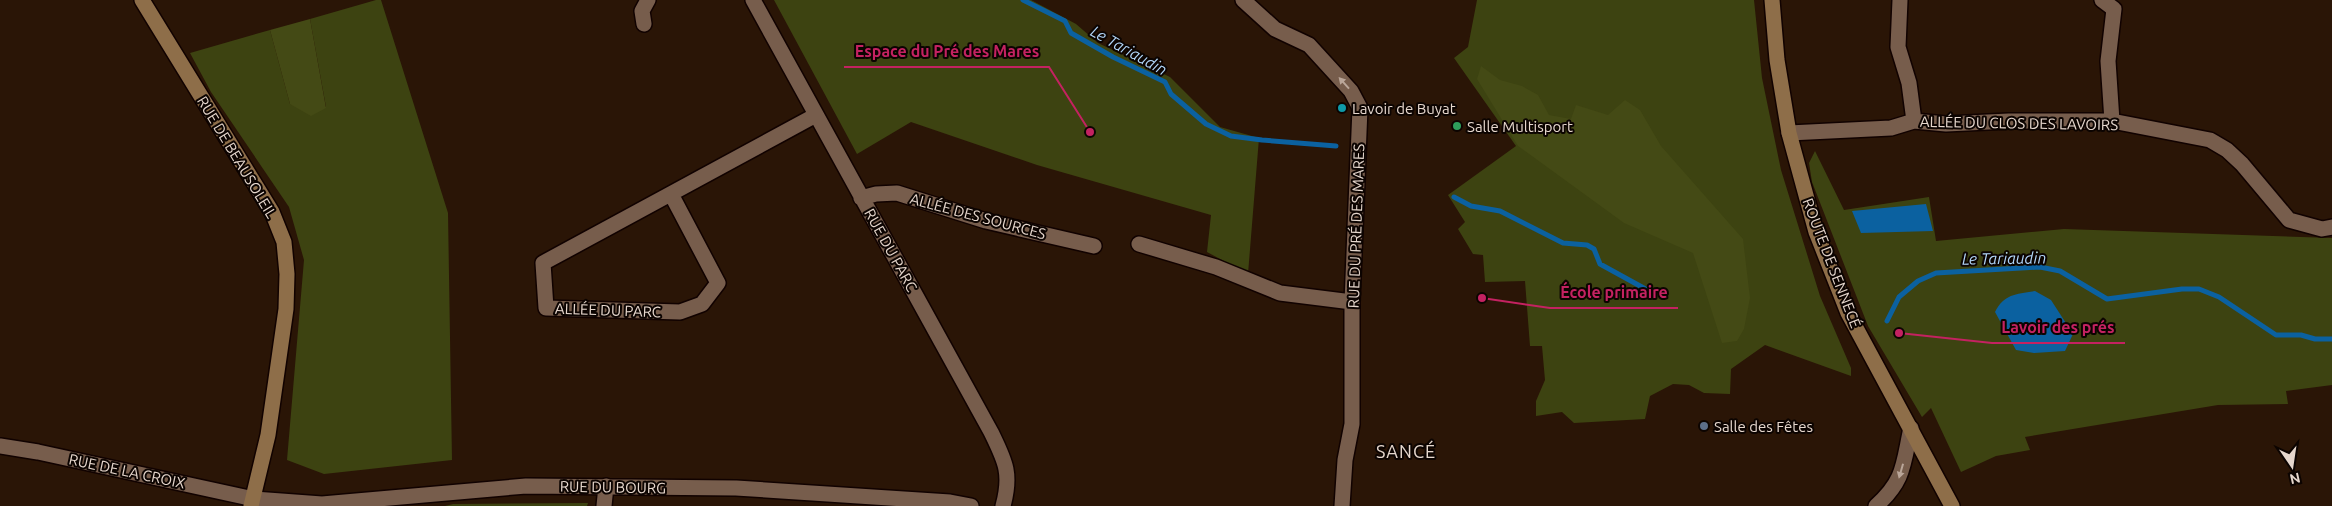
<svg xmlns="http://www.w3.org/2000/svg" width="2332" height="506" font-family="Ubuntu,sans-serif">
  <style>
    .green { fill: #3d4311 }
    .forest { fill: #444a15 }
    .water { fill: #0b61a0 }
    .lines { fill: none; stroke-linecap: round; stroke-linejoin: round }
    .stream { stroke: #0b61a0; stroke-width: 5 }
    .street-casing { stroke: #110200; stroke-width: 18 }
    .secondary-casing { stroke: #110200; stroke-width: 18 }
    .street { stroke: #775d4c; stroke-width: 15 }
    .secondary { stroke: #8e6e49; stroke-width: 15 }
    .oneway { fill: #baa699 }
    .culture-dot { fill: #0f9aa8; stroke: #0c0401; stroke-width: 2 }
    .leisure-dot { fill: #2e9e5b; stroke: #0c0401; stroke-width: 2 }
    .service-dot { fill: #5c6f8a; stroke: #0c0401; stroke-width: 2 }
    .labels { text-anchor: middle; dominant-baseline: central; stroke-width: 4; stroke-linejoin: round; paint-order: stroke }
    .poi-label { font-size: 15px; fill: #e6d7cd; stroke: #0c0401; text-anchor: start }
    .street-label { font-size: 15px; fill: #e6d7cd; stroke: #0c0401 }
    .water-label { font-size: 16px; font-style: italic; fill: #b2d6f9; stroke: #0c0401 }
    .quarter-label { font-size: 18px; letter-spacing: 1px; fill: #e6d7cd; stroke: #0c0401 }
    .leader { fill: none; stroke: #c42261; stroke-width: 2 }
    .callout-dot { fill: #c42261; stroke: #0c0401; stroke-width: 2 }
    .callout-label { font-size: 16px; text-anchor: middle; font-weight: bold; fill: #c42261; stroke: #0c0401; stroke-width: 4; stroke-linejoin: round; paint-order: stroke }
  </style>
  <rect width="100%" height="100%" fill="#2a1506"/>
  <path class="green" d="M376 0H381L448 213 452 460 324 474 287 460 304 260 289 207 211 92 190 53 270 30 290 104 326 107 310 19Z
    M774 0H1031L1076 24 1098 43 1170 77 1220 127 1259 138 1248 274 1207 252 1211 215 1037 165 911 122 857 154Z
    M1477 0H1754L1762 78 1781 170 1820 296 1851 368V376L1765 345 1731 369 1730 394 1704 393 1689 385 1673 384 1650 396 1645 419 1574 423 1562 412 1536 416V401L1545 380 1542 346H1530L1525 281 1485 282 1483 255 1473 254 1458 229 1465 222 1448 195 1516 146 1454 58 1468 47Z
    M1815 151 1844 210 1929 197 1936 241 2064 229 2332 238V385L2286 391 2288 404 2218 405 2025 437 2030 450 1996 456 1961 472 1931 408 1922 417 1868 326 1812 182 1809 163Z
    M588 503 587 506H445L453 504Z"/>
  <path class="forest" d="M310 19 326 108 311 116 290 104 270 30Z
    M1481 66 1500 80 1522 86 1538 95 1549 115 1571 119 1576 105 1608 115 1625 100 1640 110 1661 146 1743 239 1750 298 1744 329 1737 341 1722 343 1693 253 1624 223 1518 146 1477 79Z"/>
  <path class="water" d="M1926 204 1933 231 1861 233 1852 211Z
    M2035 291 2051 300 2073 334 2065 351 2034 353 2016 350 1995 312C2004 294 2016 294 2035 291Z"/>
  <g class="lines">
    <path class="stream" d="M1023 0 1065 21 1071 33 1113 57 1165 82 1171 94 1206 124 1231 136 1262 140 1336 146
      M1454 197 1471 206 1500 211 1563 243 1587 245 1594 249 1600 264 1651 292
      M1887 321 1899 297 1918 281 1936 273 2040 267 2060 271 2107 299 2182 289H2199L2219 297 2276 335H2301L2315 339H2332"/>
    <g class="street-casing">
      <path id="street" d="M753 0 991 432C1005 461 1012 473 1003 506
        M1243 0 1275 29 1309 45 1351 91 1360 108 1352 302V424L1345 460 1342 506
        M1900 0 1898 47 1909 83 1914 121
        M2102 0 2114 9 2108 61 2112 121
        M644 24 642 11 648 0
        M1789 133 1891 128 1914 121 1946 124 2009 121H2112L2210 140 2227 150 2242 164 2289 220 2322 229 2332 227
        M671 194 718 283 702 304 680 312 546 308 543 263 816 115
        M861 198 876 194 897 193 986 221 1094 246
        M1139 244 1216 267 1280 293 1352 302
        M0 446 38 452 254 499 322 504 526 486 736 488 950 502 971 506
        M604 506 606 486
        M1876 506C1905 480 1903 464 1911 428"/>
    </g>
    <g class="secondary-casing">
      <path id="secondary" d="M142 0 272 212 284 242 287 274 286 309 268 435 251 506
        M1772 0 1777 60 1789 133 1816 232 1848 313 1952 506"/>
    </g>
    <use href="#street" class="street"/>
    <use href="#secondary" class="secondary"/>
  </g>
  <defs><path id="oneway-solid" d="M-6-.8H1V-3.2L6.5 0L1 3.2V.8H-6Z" transform="scale(1.25)"/></defs>
  <g class="oneway">
    <use href="#oneway-solid" transform="translate(1344 83) rotate(-132)"/>
    <use href="#oneway-solid" transform="translate(1901 471) rotate(106)"/>
  </g>
  <circle class="culture-dot" cx="1342" cy="108" r="5"/>
  <circle class="leisure-dot" cx="1457" cy="126" r="5"/>
  <circle class="service-dot" cx="1704" cy="426" r="5"/>
  <g class="labels">
    <g class="poi-label">
      <text x="1352" y="108">Lavoir de Buyat</text>
      <text x="1467" y="126">Salle Multisport</text>
      <text x="1714" y="426">Salle des Fêtes</text>
    </g>
    <g class="street-label">
      <text transform="translate(2019 123) rotate(1)">ALLÉE DU CLOS DES LAVOIRS</text>
      <text transform="translate(237 157) rotate(59)">RUE DE BEAUSOLEIL</text>
      <text transform="translate(978 216) rotate(15)">ALLÉE DES SOURCES</text>
      <text transform="translate(1356 226) rotate(-88)">RUE DU PRÉ DES MARES</text>
      <text transform="translate(891 250) rotate(61)">RUE DU PARC</text>
      <text transform="translate(1832 263) rotate(69)">ROUTE DE SENNECÉ</text>
      <text transform="translate(608 310) rotate(2)">ALLÉE DU PARC</text>
      <text transform="translate(127 471) rotate(12)">RUE DE LA CROIX</text>
      <text transform="translate(613 487) rotate(1)">RUE DU BOURG</text>
    </g>
    <g class="water-label">
      <text transform="translate(1129 50) rotate(29)">Le Tariaudin</text>
      <text transform="translate(2004 258) rotate(-1)">Le Tariaudin</text>
    </g>
    <g class="quarter-label">
      <text x="1406" y="451">SANCÉ</text>
    </g>
  </g>
  <path class="leader" d="M1090 132L1049 67H844M1482 298L1550 308H1678M1899 333L1992 343H2125"/>
  <g class="callout-dot">
    <circle cx="1090" cy="132" r="5"/>
    <circle cx="1482" cy="298" r="5"/>
    <circle cx="1899" cy="333" r="5"/>
  </g>
  <g class="callout-label">
    <text x="947" y="57">Espace du Pré des Mares</text>
    <text x="1614" y="298">École primaire</text>
    <text x="2058" y="333">Lavoir des prés</text>
  </g>
  <g transform="translate(2292 466) rotate(167)" stroke="#0c0401" stroke-width="4" paint-order="stroke">
  <path d="M0-4L9 19L0 12L-9 19Z" fill="#e6d7cd"/>
  <text y="-8" font-size="14" font-weight="bold" text-anchor="middle" fill="#e6d7cd">N</text>
  </g>
</svg>
